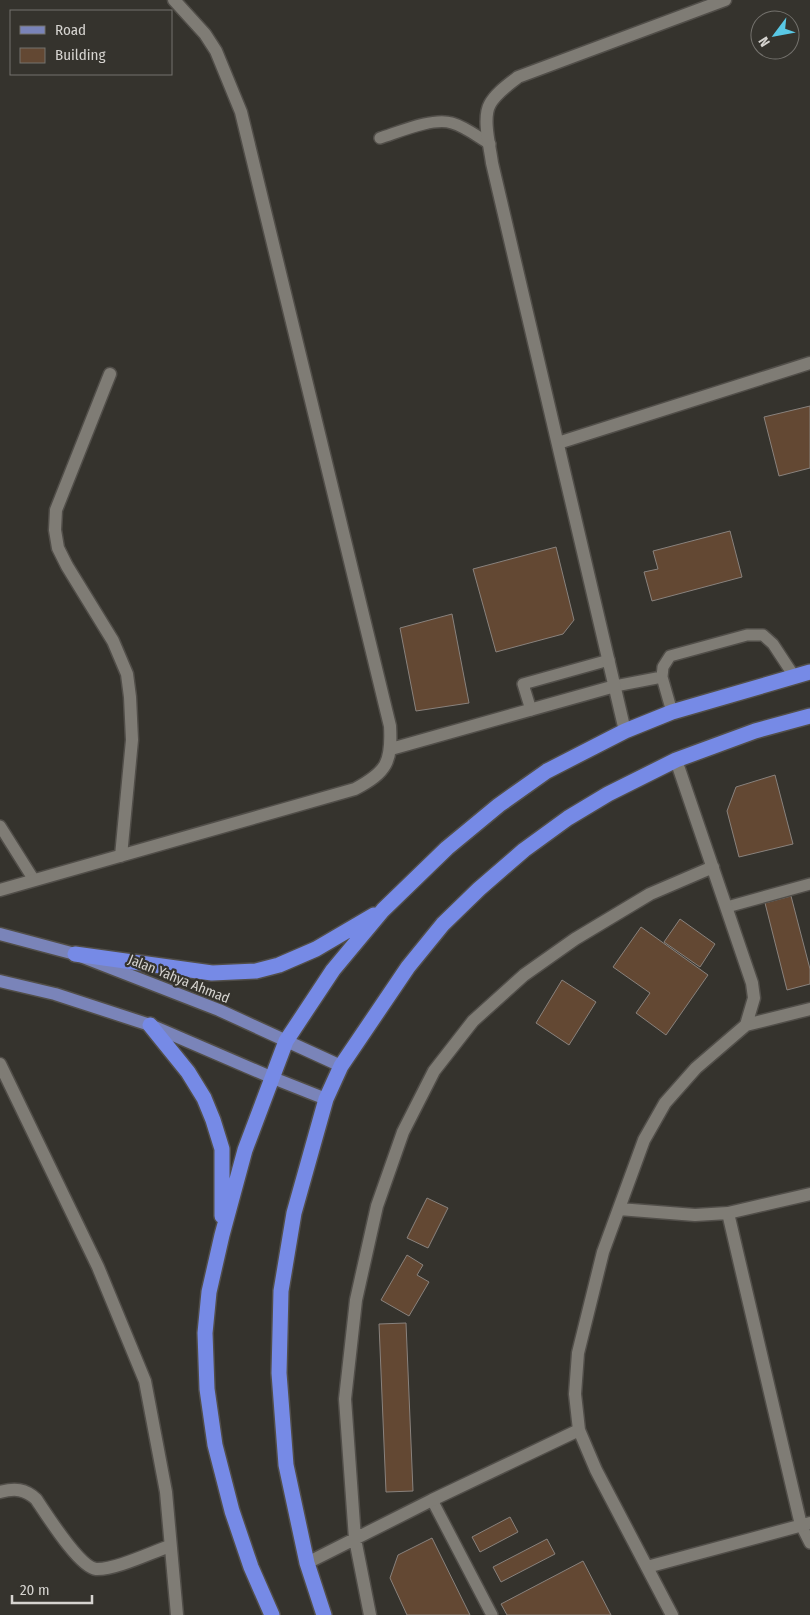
<svg xmlns="http://www.w3.org/2000/svg" width="810" height="1615" font-family="'Fira Sans Condensed',sans-serif">
  <style>
    .building { fill: #634833; stroke: #89827d }
    .lines { fill: none; stroke-linecap: round; stroke-linejoin: round }
    .lane-casing { stroke: #514e49; stroke-width: 14 }
    .street-casing { stroke: #514e49; stroke-width: 15 }
    .primary-casing { stroke: #514e49; stroke-width: 15 }
    .highway-casing { stroke: #514e49; stroke-width: 18 }
    .lane { stroke: #7f7c75; stroke-width: 11 }
    .street { stroke: #7f7c75; stroke-width: 12 }
    .primary { stroke: #7a84b9; stroke-width: 12 }
    .highway { stroke: #768ae6; stroke-width: 15 }
    .labels { text-anchor: middle; dominant-baseline: central; stroke-width: 4.5; stroke-linejoin: round; paint-order: stroke }
    .street-label { font-size: 14px; fill: #d6d4d0; stroke: #35332d }
  </style>
  <rect width="100%" height="100%" fill="#35332d"/>
  <path class="building" d="M810 406V468L779 476 764 417Z
    M730 531 742 577 652 601 644 572 658 569 653 551Z
    M556 547 574 620 563 634 496 652 473 569Z
    M452 614 469 703 416 711 400 628Z
    M775 775 793 844 739 857 727 811 736 787Z
    M791 896 810 969V984L787 990 765 903Z
    M680 919 715 944 700 967 664 942Z
    M641 927 708 975 666 1035 636 1013 650 993 613 967Z
    M562 980 596 1002 569 1045 536 1023Z
    M427 1198 448 1208 428 1248 407 1238Z
    M407 1255 423 1265 417 1275 429 1282 409 1316 381 1300Z
    M406 1323 413 1491 386 1492 379 1324Z
    M510 1517 518 1532 480 1552 472 1537Z
    M432 1538 470 1615H407L390 1578 398 1555Z
    M547 1539 555 1554 501 1582 493 1567Z
    M583 1561 611 1615H507L501 1604Z"/>
  <g class="lines">
    <g class="lane-casing">
      <path id="lane" d="M380 138C399 132 433 117 452 123 466 127 478 137 490 144
        M615 686 662 677
        M531 710 523 684 609 660
        M672 712 662 677 663 667 670 656 747 635H763L773 644 794 676
        M0 826 34 880
        M727 907 810 884
        M432 1500 492 1615
        M801 1525 810 1543"/>
    </g>
    <g class="street-casing">
      <path id="street" d="M110 374 56 510 55 530 58 548 67 566 113 641 127 674 130 697 132 740 121 856
        M558 443 810 363
        M625 731 492 163C490 147 482 118 490 104 496 93 508 85 518 77L725 0
        M391 749 615 686
        M0 890 355 789C387 772 392 762 390 726L241 112 216 51 205 34 174 0
        M746 1025 810 1009
        M0 1064 98 1267 145 1381 166 1492 177 1615
        M619 1209 695 1215 728 1213 810 1194
        M728 1213 801 1525
        M0 1492C15 1488 25 1489 36 1499 47 1515 79 1567 96 1569 115 1570 152 1552 170 1546
        M307 1563 432 1500 579 1430
        M647 1567 810 1523
        M370 1615 355 1539 345 1399 356 1300 377 1206 403 1132 434 1071 473 1021 524 975 575 939 650 894 713 867
        M672 1615 596 1470 579 1430 575 1394 578 1353 603 1252 644 1140 665 1103 696 1068 746 1025 754 998 752 983 676 760"/>
    </g>
    <g class="primary-casing">
      <path id="primary" d="M0 934 75 954 219 1010 341 1066
        M0 981 55 994 150 1025 273 1078 326 1099"/>
    </g>
    <g class="highway-casing">
      <path id="highway" d="M75 954 212 973 256 971 279 965 316 949 374 915
        M150 1025 188 1072 204 1098 213 1120 222 1149V1216
        M272 1615 251 1567 232 1511 215 1445 207 1389 205 1333 209 1292 222 1235 245 1150 286 1041 333 970 383 910 447 848 499 805 547 771 625 731 672 712 810 672
        M324 1615 307 1563 286 1465 279 1373 281 1291 294 1213 326 1099 341 1066 408 967 443 924 479 889 524 850 568 818 608 794 676 760 755 731 810 716"/>
    </g>
    <use href="#lane" class="lane"/>
    <use href="#street" class="street"/>
    <use href="#primary" class="primary"/>
    <use href="#highway" class="highway"/>
  </g>
  <g class="labels">
    <g class="street-label">
      <text transform="translate(179 979) rotate(22)">Jalan Yahya Ahmad</text>
    </g>
  </g>
  <rect x="10" y="10" width="162" height="65" fill="#35332d" stroke="#75736e"/>
  <rect x="20" y="26" width="25" height="8" fill="#7a84b9" stroke="#75736e"/>
  <text x="55" y="35" font-size="15" fill="#d6d4d0">Road</text>
  <rect x="20" y="48" width="25" height="15" fill="#634833" stroke="#75736e"/>
  <text x="55" y="60" font-size="15" fill="#d6d4d0">Building</text>
  <g transform="translate(775 35) rotate(238)"><circle r="24" fill="#35332d" stroke="#75736e"/>
  <path d="M0-4L9 19L0 12L-9 19Z" fill="#59c8e5"/>
  <text y="-8" font-size="14" font-weight="bold" text-anchor="middle" fill="#d6d4d0">N</text>
  </g>
  <path d="M12 1595v8h80v-8" fill="none" stroke="#d6d4d0" stroke-width="2.5"/>
  <text x="20" y="1595" font-size="15" fill="#d6d4d0" stroke="#35332d" stroke-width="4" paint-order="stroke">20 m</text>
</svg>
